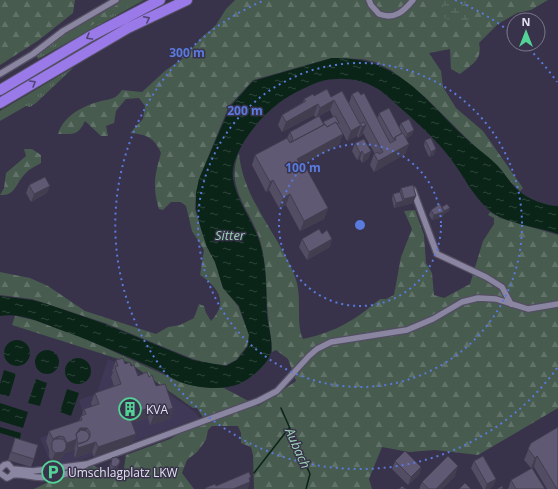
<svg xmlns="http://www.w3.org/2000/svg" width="558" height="489" font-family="'Open Sans',sans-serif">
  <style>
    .built { fill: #3f3856 }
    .grass { fill: url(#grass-tufts) }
    .forest { fill: url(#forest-firs) }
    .wetland { fill: url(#wetland-marsh) }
    .water { fill: url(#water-ripples) }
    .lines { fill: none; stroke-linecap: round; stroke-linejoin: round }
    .stream { stroke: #0a2518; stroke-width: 1.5 }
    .minor-casing { stroke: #534e62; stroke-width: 8 }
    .motorway-casing { stroke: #534e62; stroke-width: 12 }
    .minor { stroke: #8a85a0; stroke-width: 5.5 }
    .motorway { stroke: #9a7ae9; stroke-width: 10 }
    .wall { fill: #524d63; fill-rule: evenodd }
    .shaded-wall { fill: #423e50 }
    .building { fill: #5f5973; stroke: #423e50 }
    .oneway { stroke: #504572 }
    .ring { fill: none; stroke: #597adf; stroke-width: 2; stroke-dasharray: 2 4 }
    .labels { text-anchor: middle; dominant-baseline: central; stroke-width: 3; stroke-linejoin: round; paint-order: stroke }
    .poi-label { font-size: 12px; fill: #e4e1f0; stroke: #38334a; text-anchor: start }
    .water-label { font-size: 13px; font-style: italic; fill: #9bd2b3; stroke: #38334a }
    .centre { fill: #597adf; stroke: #38334a; stroke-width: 2 }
    .ring-label { font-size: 12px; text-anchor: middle; font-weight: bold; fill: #597adf; stroke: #38334a; stroke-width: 3; stroke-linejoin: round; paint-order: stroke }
  </style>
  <defs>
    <pattern id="grass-tufts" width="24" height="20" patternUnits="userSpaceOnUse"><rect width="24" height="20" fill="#475b4f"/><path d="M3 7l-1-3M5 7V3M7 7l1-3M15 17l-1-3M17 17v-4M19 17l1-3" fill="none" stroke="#617269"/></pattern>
    <pattern id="forest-firs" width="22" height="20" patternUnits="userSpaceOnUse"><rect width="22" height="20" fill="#475b4f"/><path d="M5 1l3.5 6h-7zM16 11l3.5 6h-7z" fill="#617269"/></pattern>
    <pattern id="wetland-marsh" width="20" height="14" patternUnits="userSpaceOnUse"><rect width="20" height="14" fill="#475b4f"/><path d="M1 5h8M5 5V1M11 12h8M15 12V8" fill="none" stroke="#617269"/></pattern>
    <pattern id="water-ripples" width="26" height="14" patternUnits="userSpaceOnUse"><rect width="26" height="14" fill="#0a2518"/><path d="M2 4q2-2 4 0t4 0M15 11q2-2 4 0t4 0" fill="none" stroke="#2e443a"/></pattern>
  </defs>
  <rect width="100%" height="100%" fill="#38334a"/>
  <path class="built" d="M108 359 132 368 192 410 200 418 62 467 52 466 40 438 80 423 84 418 79 400 97 393Z"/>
  <path class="grass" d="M120 0H144L38 59 36 55 63 33Z
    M74 67 36 103 30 107 26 106 0 121V111Z"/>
  <path class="forest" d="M0 0H75L73 13 39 40 0 65Z
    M126 0H139L56 44 66 34Z
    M235 0H548L531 10 517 13 498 24 479 43C483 60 472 64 460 74L451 69 450 49 429 53 441 71 443 87 456 108 483 131 523 188 520 191 425 97 391 70 375 62 362 59 331 58 253 80 229 106 199 179 196 193 195 209 201 229 207 247 215 262 223 288 238 306 249 335 247 346 236 360 226 365 212 364 193 359 105 323 44 303 32 299 0 295V272L30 278 48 286 85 311 156 334 168 327 180 325 194 318 199 304 204 306 206 313 211 321C229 302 218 287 200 275L204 250 192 231 186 206 181 202H171L163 210 159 209C152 187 155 174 161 153 155 138 146 134 130 133L143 119 145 106 139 98 126 99 116 111 114 123 106 126 108 136H101L85 121C78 136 73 134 58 134 64 115 83 106 101 101 111 99 116 99 122 90L142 92 166 70 185 57 201 38 216 25 226 9Z
    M24 149H32L41 155V163C36 166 29 169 25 174 15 184 16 196 0 195L4 188 6 173 26 156Z
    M239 153C243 200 279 234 295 277 303 297 295 323 303 339 338 331 353 321 380 299H386L394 295 401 257 412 229 404 211 415 210 424 235 426 263 432 273 434 295 444 298 470 284 483 241 494 224V218L488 215 490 212 500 218 558 235V408L478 455 435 450 409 452 382 447 369 479 372 489H254L253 455 251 447 241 443V433L238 426H212L208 430 206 440 197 452 187 460 182 473 194 489H34L58 477 94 466C102 469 106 475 114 478L123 474 126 455 170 439 204 419 197 408H193L128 362 12 325 15 316 34 320 86 339 180 382 199 387 224 388 258 406 296 381 288 359 276 350 272 352C272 339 269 327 268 315 266 292 267 270 262 248 255 213 223 190 239 153Z"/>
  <path class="wetland" d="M443 0H469L472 3 470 19C459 23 452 24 443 16Z"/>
  <path class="water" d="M332 58C394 56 420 93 460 133 472 145 486 154 497 165 505 173 510 184 519 191 528 199 546 206 558 206V234C538 227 505 224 489 210 472 195 464 176 450 158 437 141 422 127 405 112 397 105 390 98 381 91 362 77 332 75 311 85 281 98 263 113 245 140 238 152 231 165 233 179 237 203 255 223 261 247 267 269 266 292 267 315 268 327 273 341 271 352 268 365 250 379 239 384 221 391 197 388 180 382 173 379 166 374 160 371 125 355 89 340 53 327 35 320 20 313 0 316V296L32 300 44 303 105 324 193 360 226 366 237 360 248 346 249 335 239 306 223 288 215 262 207 247 201 229 196 209V193L199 179 230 107 253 81Z
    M4 353a13 13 0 1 1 26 0a13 13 0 1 1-26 0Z
    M35 362a12 12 0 1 1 24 0a12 12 0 1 1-24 0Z
    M65 371a13 13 0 1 1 26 0a13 13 0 1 1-26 0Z
    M4 370 16 374 9 397 0 394V384Z
    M36 379 47 383 40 406 28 403Z
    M67 389 79 393 71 416 60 412Z
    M0 403 28 412 23 428 0 421Z
    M0 427 21 433 20 439 0 433Z"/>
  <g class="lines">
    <path class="stream" d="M281 408 310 474 306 489
      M254 473 289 428"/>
    <g class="minor-casing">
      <path id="minor" d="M369 0 371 5 379 14C395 20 404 11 413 0
        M0 74 33 54 63 31 116 0
        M413 190 437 254 486 277 502 287 511 304
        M0 469 4 465 8 464 14 471 11 476 7 478 0 473
        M13 469 33 471 87 464
        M12 475C21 474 27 476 35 477 52 479 73 474 87 464L258 401 277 391 309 356 317 349 331 342 407 330 433 319 462 302 478 298 496 299 528 309 558 304"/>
    </g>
    <g class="motorway-casing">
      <path id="motorway" d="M0 90 89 37 160 0
        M0 103 128 28 187 0"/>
    </g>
    <use href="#minor" class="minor"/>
    <use href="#motorway" class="motorway"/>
  </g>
  <path class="wall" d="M352 94 361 95 378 118 379 113 399 128 401 123 412 135 406 139 409 144 405 154 374 172 370 165 374 154H375L363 133 362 135 358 138 357 136 347 141 339 126 343 134 339 145 300 165 328 208 324 219 300 231 286 205 279 208 269 190 266 192 252 165 255 155 287 138 290 132 316 118 314 115 282 132 278 125 282 115 303 102 304 99 314 96 331 97 349 103ZM330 110 333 117 323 123 319 116Z
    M425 140 434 155 429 157 424 146Z
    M355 143 371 151 368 159 362 163 360 159 357 160 352 151Z
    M29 185 47 193 31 202 26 193Z
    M401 188 413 203 394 208 392 199 393 194 400 192Z
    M442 207 449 211 444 214 442 217 432 220 429 215 431 210Z
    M322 234 330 247 307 260 299 247 302 239Z
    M116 360 131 366 138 376 149 377 173 408 170 419 150 425 148 418 132 423 136 434 132 444 94 457 92 452 75 458 74 455 75 450 74 449V450L64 453 63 456 60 460H52L49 457V450L46 441 49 431 79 421 81 416 82 415 84 409 92 406 91 403 95 393 114 386 111 377 113 372 112 371Z
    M15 438 34 459 31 467 8 460Z
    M531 443 558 489H547L534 467 531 468 524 460Z
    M112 458 120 462 116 472H113L109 470 110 464Z
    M395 461 421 467 419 475 408 485 392 469Z
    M474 461 496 479 493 486 489 489H483L471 468Z
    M455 476 442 489H419L422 482Z
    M511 480 545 489H508Z"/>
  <path class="shaded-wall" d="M334 100 330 110 316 118 320 108Z
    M318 104 314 115 282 132 286 122Z
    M361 125 357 136 347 141 351 131Z
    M366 125 362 135 358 138 362 127Z
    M414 130 412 135 405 139 407 134Z
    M343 134 339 145 293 169 297 159Z
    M409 144 405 154 374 172 378 161Z
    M436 149 434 155 429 157 431 152Z
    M362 151 360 159 357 160 360 153Z
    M371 151 368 159 362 163 364 155Z
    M273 180 269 190 266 192 270 182Z
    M50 186 47 193 31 202 34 194Z
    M290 194 286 205 279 208 283 198Z
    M416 196 413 203 394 208 396 203 403 201 404 199Z
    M328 208 324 219 300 231 304 221Z
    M450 208 449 211 444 214 442 217 432 220 434 215Z
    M332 239 330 247 307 260 309 252Z
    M151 407 148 418 126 425 129 415Z
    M173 408 170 419 150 425 154 415Z
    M80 428H87L83 438 76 434Z
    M136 434 132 444 94 457 98 447Z
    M59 436 55 446 52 442 49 450 53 439Z
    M77 439 74 450 64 453 63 456 60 460H52L55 453 65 449 67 443Z
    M96 442 92 452 75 458 78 448Z
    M537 456 534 467 531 468 535 458Z
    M120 462 116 472H113L114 467Z
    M458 466 455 476 442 489H436Z
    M421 467 419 475 408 485 411 477Z
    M251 477 249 483 250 482 248 489H233L249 478Z
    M496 479 493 486 489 489H485L487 484Z"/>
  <path class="building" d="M327 89 331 97 342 91 360 124 364 122 366 125 362 127 361 125 351 131 334 100 320 108 318 104 286 122 282 115 306 101 304 99 313 94 314 96Z
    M358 91 361 95 364 93 390 143 396 140 395 137 403 133 409 144 378 161 374 154 378 152 379 154 383 152 352 94Z
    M389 108 402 133 395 137 394 140 379 113Z
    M319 116 324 125 291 142 293 139 290 132Z
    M335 116 339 123 337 124 336 122 327 127 323 122Z
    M409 119 414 130 407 134 401 123Z
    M336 122 343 134 297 159 301 166 304 164 328 208 304 221 290 194 283 198 273 180 270 182 255 155 287 138 290 143 325 124 327 127Z
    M431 138 436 149 431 152 425 140Z
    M364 139 371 151 364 155 362 151 360 153 355 143Z
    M45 177 50 186 34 194 29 185Z
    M413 185 416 196 404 199 401 188Z
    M400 192 403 201 396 203 393 194Z
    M440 204 444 212 434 215 431 210Z
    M447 204 450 208 444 211 442 207Z
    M319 229 322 234 327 230 332 239 309 252 302 239Z
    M123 358 125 364 130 362 131 366 134 365 138 376 147 372 149 377 152 375 156 386 165 384 173 408 154 415 151 407 129 415 136 434 98 447 96 442 78 448 77 444 87 441 90 437V432L87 428H80L76 434 77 439 67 443 64 437 59 436 53 439 49 431 82 420 81 416 86 414 84 409 99 404 95 393 121 384 115 367 118 366 116 360Z
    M558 427V489H557L537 456 535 458 528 449 531 443Z
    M81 430 86 431 89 434V438L87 441 79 444 77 441V439L76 434Z
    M15 438 38 445 34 459 11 452Z
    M55 439H63L66 443V448L63 452 55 453 52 449V442Z
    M405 451 421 467 411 477 395 461Z
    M448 456 458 466 436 489H429L422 482Z
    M483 456 496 479 487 484 474 461Z
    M116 457 119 459 120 462 117 466 114 467 111 465 112 458Z
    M532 468 545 489H516L511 480Z
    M249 472 251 477 249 478 250 482 233 489H206L205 488 215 484 216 486Z
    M465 483 471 489H459Z
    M402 486 406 489H399Z
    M502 486 503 489H497Z"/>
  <defs><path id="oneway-chevron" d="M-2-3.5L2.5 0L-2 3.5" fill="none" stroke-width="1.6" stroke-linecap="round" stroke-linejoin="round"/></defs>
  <g class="oneway">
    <use href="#oneway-chevron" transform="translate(147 19) rotate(-27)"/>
    <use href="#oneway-chevron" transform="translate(89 37) rotate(150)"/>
    <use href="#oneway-chevron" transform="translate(33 83) rotate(-31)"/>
  </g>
  <g class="ring">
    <circle cx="360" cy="225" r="81"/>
    <circle cx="360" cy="225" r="162"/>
    <path d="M557 368A244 244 0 1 1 265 0M455 0A244 244 0 0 1 514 35M525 45A244 244 0 0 1 557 82"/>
  </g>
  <defs>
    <g id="building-ring" transform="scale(1.15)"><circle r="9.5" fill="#38334a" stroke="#53d396" stroke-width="1.5"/><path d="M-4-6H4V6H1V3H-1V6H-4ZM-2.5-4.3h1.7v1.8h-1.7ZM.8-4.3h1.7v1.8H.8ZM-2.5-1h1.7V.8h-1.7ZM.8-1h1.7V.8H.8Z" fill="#53d396"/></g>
    <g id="parking-ring" transform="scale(1.15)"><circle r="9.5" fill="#38334a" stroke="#53d396" stroke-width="1.5"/><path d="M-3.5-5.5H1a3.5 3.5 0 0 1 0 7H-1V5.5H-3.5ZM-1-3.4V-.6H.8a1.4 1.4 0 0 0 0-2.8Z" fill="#53d396"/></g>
  </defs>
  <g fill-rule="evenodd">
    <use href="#building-ring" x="130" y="409"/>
    <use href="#parking-ring" x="53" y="472"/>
  </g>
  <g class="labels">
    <g class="poi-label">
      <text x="146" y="409">KVA</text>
      <text x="68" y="472">Umschlagplatz LKW</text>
    </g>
    <g class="water-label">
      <text x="230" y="235">Sitter</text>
      <text transform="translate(298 448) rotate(66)">Aubach</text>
    </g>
  </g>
  <circle cx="360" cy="225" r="6" class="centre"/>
  <g class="ring-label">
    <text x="187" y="57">300 m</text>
    <text x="245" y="115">200 m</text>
    <text x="303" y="172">100 m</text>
  </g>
  <g transform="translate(526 32)"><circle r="19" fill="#38334a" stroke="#7d798c"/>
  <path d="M0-3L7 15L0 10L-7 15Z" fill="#53d396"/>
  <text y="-6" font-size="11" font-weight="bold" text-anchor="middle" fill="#e4e1f0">N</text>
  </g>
</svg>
